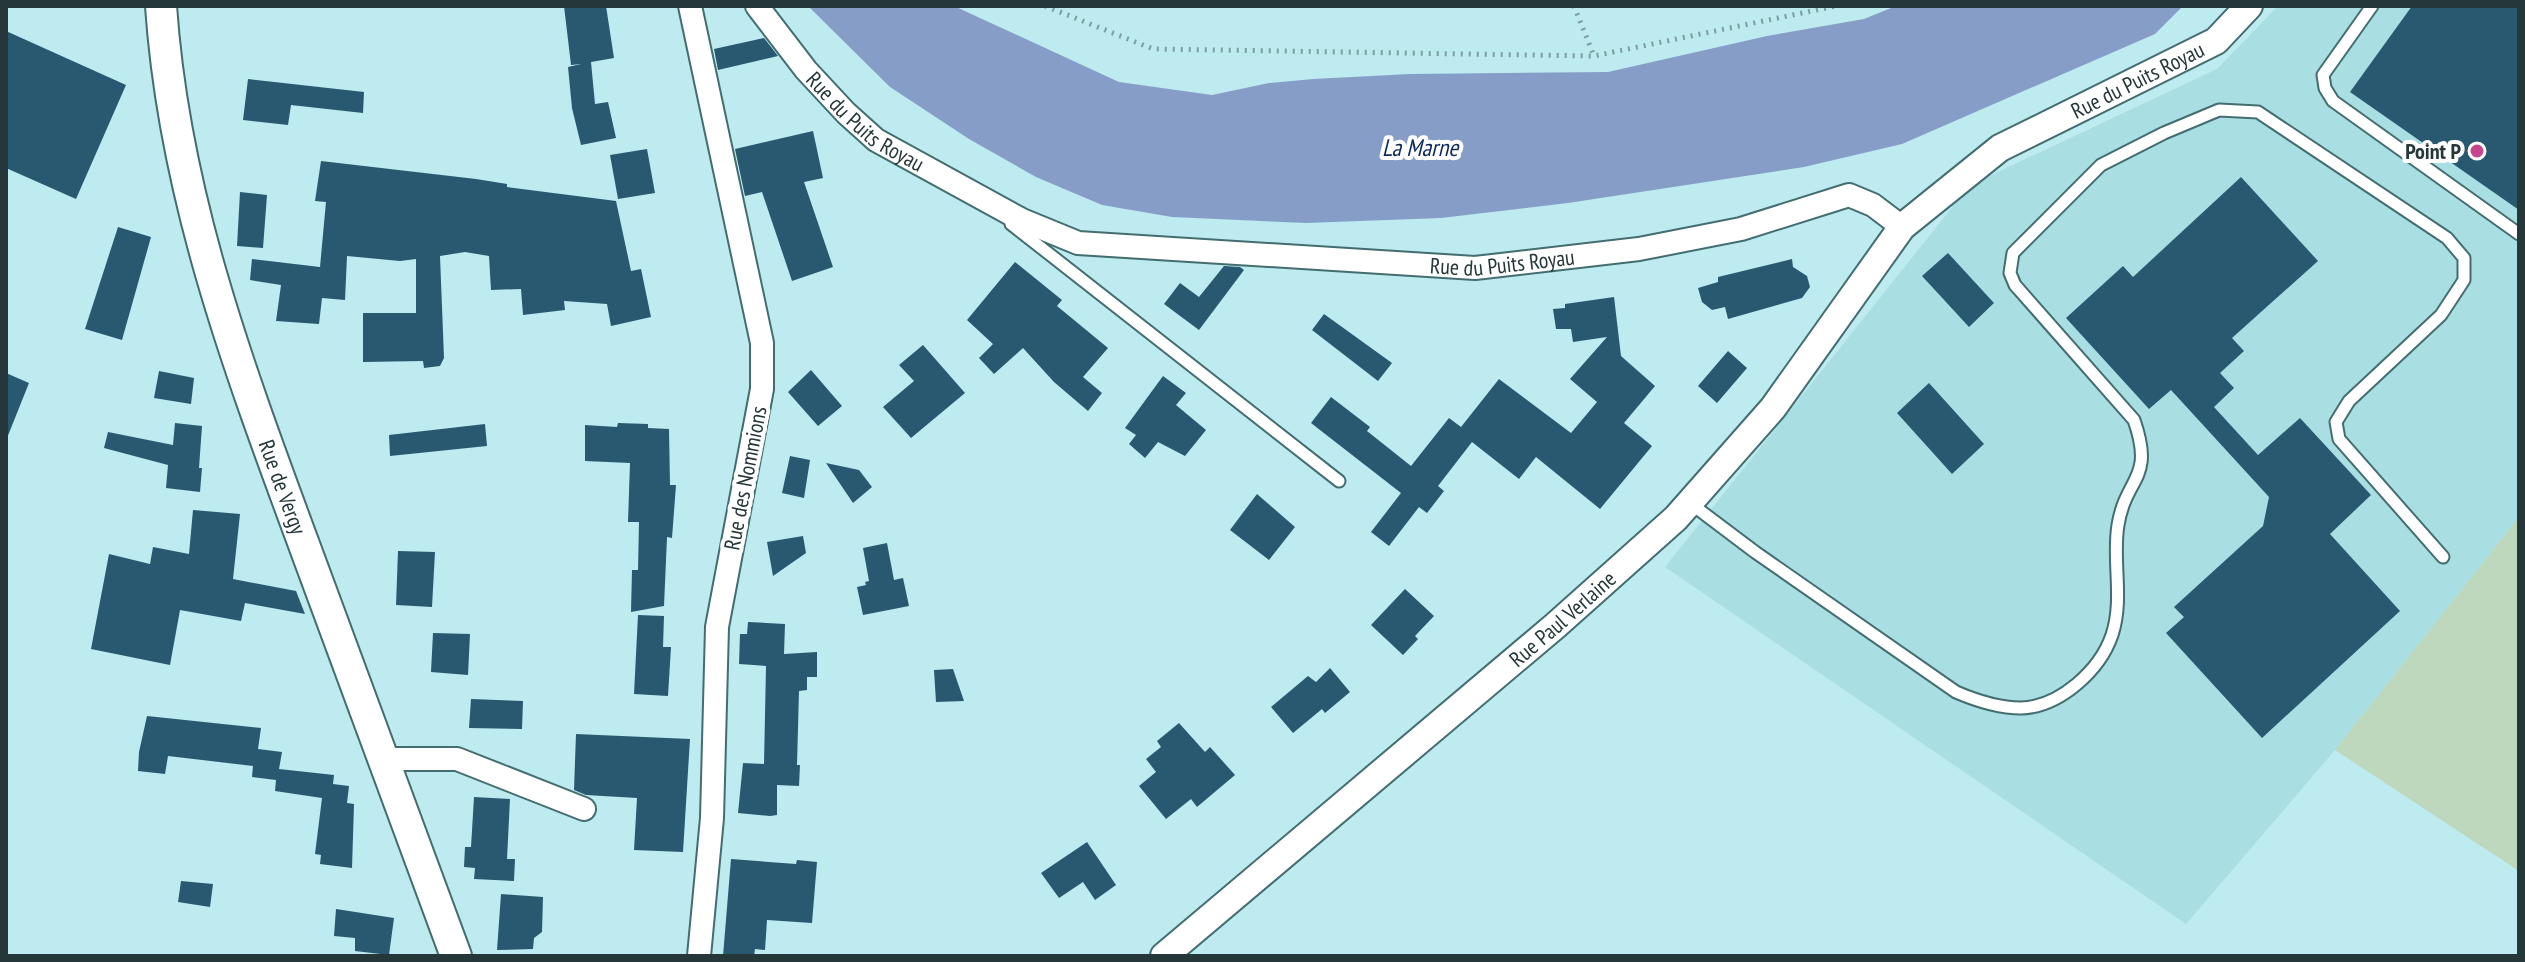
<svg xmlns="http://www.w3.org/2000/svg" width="2525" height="962" font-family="'PT Sans Narrow',sans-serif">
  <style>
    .built { fill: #a9dfe3 }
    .green { fill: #bdd8bc }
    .water { fill: #869ec7 }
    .building { fill: #285971 }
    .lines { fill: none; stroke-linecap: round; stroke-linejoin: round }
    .service-casing { stroke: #436d70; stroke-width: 15 }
    .minor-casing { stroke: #436d70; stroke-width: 26 }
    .tertiary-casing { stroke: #436d70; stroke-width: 30 }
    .secondary-casing { stroke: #436d70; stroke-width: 34 }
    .path { stroke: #7d9ea1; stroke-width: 5; stroke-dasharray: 2 6; stroke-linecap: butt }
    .service { stroke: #fff; stroke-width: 11 }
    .minor { stroke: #fff; stroke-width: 22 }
    .tertiary { stroke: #fff; stroke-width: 26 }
    .secondary { stroke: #fff; stroke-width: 30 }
    .poi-dot { fill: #c6458f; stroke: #fff; stroke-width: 3 }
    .labels { text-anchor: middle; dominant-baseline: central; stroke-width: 8; stroke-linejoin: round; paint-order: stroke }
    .street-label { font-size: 22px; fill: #253738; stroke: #fff }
    .poi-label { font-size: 22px; font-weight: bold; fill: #253738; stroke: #fff; text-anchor: end }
    .water-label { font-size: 24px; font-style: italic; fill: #102c5e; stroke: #fff }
  </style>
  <rect width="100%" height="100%" fill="#beebef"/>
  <path class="built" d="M2278 6H2519V517L2335 750 2186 924 1665 567 1970 185 2217 69Z"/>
  <path class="green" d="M2519 517V871L2335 750Z"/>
  <path class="water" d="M808 6H954L1119 82 1212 95 1269 83 1313 79 1410 74 1608 72 1767 36 1864 19 1896 6H2183L2155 34 1902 144 1804 167 1568 203 1441 218 1306 223 1172 217 1102 205 1036 177 969 139 890 87Z"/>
  <path class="building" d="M564 6H606L614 58 591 62 595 104 608 102 616 138 581 145 572 108 568 67 581 64 571 65Z
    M2412 6H2519V210L2350 92Z
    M6 31 126 85 76 199 6 168Z
    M764 38 778 56 718 70 714 49Z
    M248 79 364 92 363 113 291 105 288 125 243 120Z
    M813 131 823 178 804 182 833 267 792 281 762 192 745 196 735 149Z
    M647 149 655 193 618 199 610 155Z
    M321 161 476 179 507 184V187L616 201 631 271 641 269 651 317 611 326 607 304 564 301 565 310 523 315 521 289 491 290 489 256 465 252 440 256 444 358 440 366 424 368 423 361 363 362V313H416V259L400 261 347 256 345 300 322 298 319 324 276 321 281 285 250 280 252 259 320 267 326 202 315 201Z
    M2241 177 2318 261 2232 338 2244 351 2220 373 2234 388 2214 407 2258 455 2300 418 2371 495 2330 534 2400 611 2262 738 2166 633 2184 617 2174 607 2263 526 2269 497 2171 390 2149 409 2066 318 2123 266 2133 277Z
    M240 192 267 195 263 248 237 246Z
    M118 227 151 237 122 340 85 329Z
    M1948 253 1994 303 1969 327 1922 276Z
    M1792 259 1793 267 1807 276 1810 287 1802 298 1728 319 1725 307 1712 310 1702 302 1698 288 1718 282V277Z
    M1015 262 1062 300 1057 306 1108 348 1083 377 1102 393 1088 411 1054 382 1023 348 994 374 979 358 993 344 967 320Z
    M1224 266 1240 267 1244 270 1199 330 1164 304 1180 283 1199 297Z
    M1614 297 1621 356 1655 386 1624 423 1652 446 1600 509 1536 457 1519 479 1472 442 1438 486 1444 491 1427 513 1419 507 1389 546 1371 532 1401 493 1311 423 1331 397 1370 427 1367 431 1411 466 1449 418 1461 427 1499 379 1571 433 1597 402 1570 379 1607 337 1573 342 1571 329H1556L1553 309 1565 308V304Z
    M1324 314 1392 363 1378 381 1312 330Z
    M923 345 965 393 911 438 883 407 914 381 899 365Z
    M1728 351 1747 368 1717 403 1698 386Z
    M811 370 842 406 818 426 788 392Z
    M159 371 194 378 191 404 154 398Z
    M6 373 29 383 7 438H6Z
    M1163 376 1186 393 1176 405 1206 430 1185 456 1158 442 1145 458 1129 444 1136 435 1125 428Z
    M1929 383 1984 444 1952 474 1897 413Z
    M175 423 202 426 199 468H202L200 492 166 488 168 465 104 448 108 432 173 445Z
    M618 423 648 424V428L669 429 670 485H676L672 538 667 537 664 606 631 612 632 570H638L639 522H628L630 463 585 461V425L617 427Z
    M485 424 487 446 390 456 389 435Z
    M790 456 810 460 804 498 782 493Z
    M826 463 859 470 872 487 853 503Z
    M1257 494 1295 527 1269 560 1230 530Z
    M193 510 240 514 233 579 296 591 305 614 245 603 241 621 180 610 170 665 91 649 109 554 150 564 153 547 189 554Z
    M803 536 806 553 773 576 767 542Z
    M887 543 894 580 903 578 909 606 863 615 857 587 866 585 865 582 869 581 863 548Z
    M398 551 435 552 432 607 396 605Z
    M1405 589 1434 616 1415 636 1418 639 1403 655 1371 625Z
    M638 615 664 616 663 647H671L668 696 634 694Z
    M748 622 785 624 784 654 817 652V677H807V690L799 691 797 765H800L799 786 777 785V815L770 816 738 813 743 763 764 764 766 666 739 664 740 634H747Z
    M433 633 470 634 468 675 431 672Z
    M1330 668 1350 692 1325 713 1322 709 1293 733 1271 707 1308 676 1316 682Z
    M953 669 964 701 936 702 934 670Z
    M471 699 523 701 522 729 469 728Z
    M147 716 261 728 258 749 282 752 279 769 334 775 333 784 349 786 347 803 354 804 352 868 320 864 321 855 315 854 322 798 275 791 276 780 252 777 253 766 168 756 165 774 138 771 139 752Z
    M1179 723 1205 752 1210 747 1235 775 1197 807 1191 799 1166 819 1139 786 1156 772 1146 759 1161 747 1157 741Z
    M576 734 690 739 683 852 634 850 637 798 586 795 574 790Z
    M474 797 510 799 507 859H515L514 881 474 879 475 868 464 867 465 847H471Z
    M1087 842 1116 885 1095 900 1083 882 1059 898 1041 873Z
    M731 859 796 864 797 860 817 862 812 923 767 920 765 950 755 949 754 956H723Z
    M181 881 213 884 210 907 178 902Z
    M501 894 543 897 542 932 534 938 533 949 497 950Z
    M336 909 394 918 389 955 355 951V938L334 936Z"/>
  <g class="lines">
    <g class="service-casing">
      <path id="service" d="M2372 6 2323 75 2325 88 2333 101 2519 234
        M1011 224 1339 481
        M1690 503 1755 552 1956 692C1977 701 1998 708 2021 708 2060 707 2100 670 2112 635 2124 599 2112 560 2118 525 2126 476 2155 480 2134 420L2015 285 2010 273 2013 253 2101 165 2164 133 2219 110 2258 112 2447 238 2464 258V280L2441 315 2349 401 2336 422 2339 439 2443 557"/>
    </g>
    <g class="minor-casing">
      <g id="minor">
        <path d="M690 6 762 343V389L717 627 712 818 699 956"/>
        <path id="s1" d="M757 6 806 70 846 113 876 140 1022 220 1078 243 1475 268 1639 249 1741 229 1849 195 1873 205 1902 227"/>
        <path d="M383 759H457L584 809"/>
      </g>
    </g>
    <g class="tertiary-casing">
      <g id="tertiary">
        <path id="s2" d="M1164 956 1555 626 1676 518 1773 408 1902 227 2000 148 2216 41 2249 6"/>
      </g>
    </g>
    <g class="secondary-casing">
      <g id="secondary">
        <path id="s3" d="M161 6C174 195 238 366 303 542 354 680 405 818 456 956"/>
      </g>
    </g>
    <path class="path" d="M1045 6 1153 49 1594 56 1836 6
      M1574 6 1594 56"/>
    <use href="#service" class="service"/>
    <use href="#minor" class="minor"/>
    <use href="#tertiary" class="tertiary"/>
    <use href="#secondary" class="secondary"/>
  </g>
  <circle class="poi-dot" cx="2477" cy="151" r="8"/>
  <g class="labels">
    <g class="street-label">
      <text stroke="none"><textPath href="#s2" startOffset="1322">Rue du Puits Royau</textPath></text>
      <text stroke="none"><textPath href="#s1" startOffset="160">Rue du Puits Royau</textPath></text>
      <text stroke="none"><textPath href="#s1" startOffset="832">Rue du Puits Royau</textPath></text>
      <text transform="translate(745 478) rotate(-79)">Rue des Nommions</text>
      <text stroke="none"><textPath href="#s3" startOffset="498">Rue de Vergy</textPath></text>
      <text stroke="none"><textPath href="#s2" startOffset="522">Rue Paul Verlaine</textPath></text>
    </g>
    <g class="poi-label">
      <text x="2461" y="151">Point P</text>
    </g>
    <g class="water-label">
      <text x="1420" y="147">La Marne</text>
    </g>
  </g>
  <rect width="2525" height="962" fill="none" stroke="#253738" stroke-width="16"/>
</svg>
